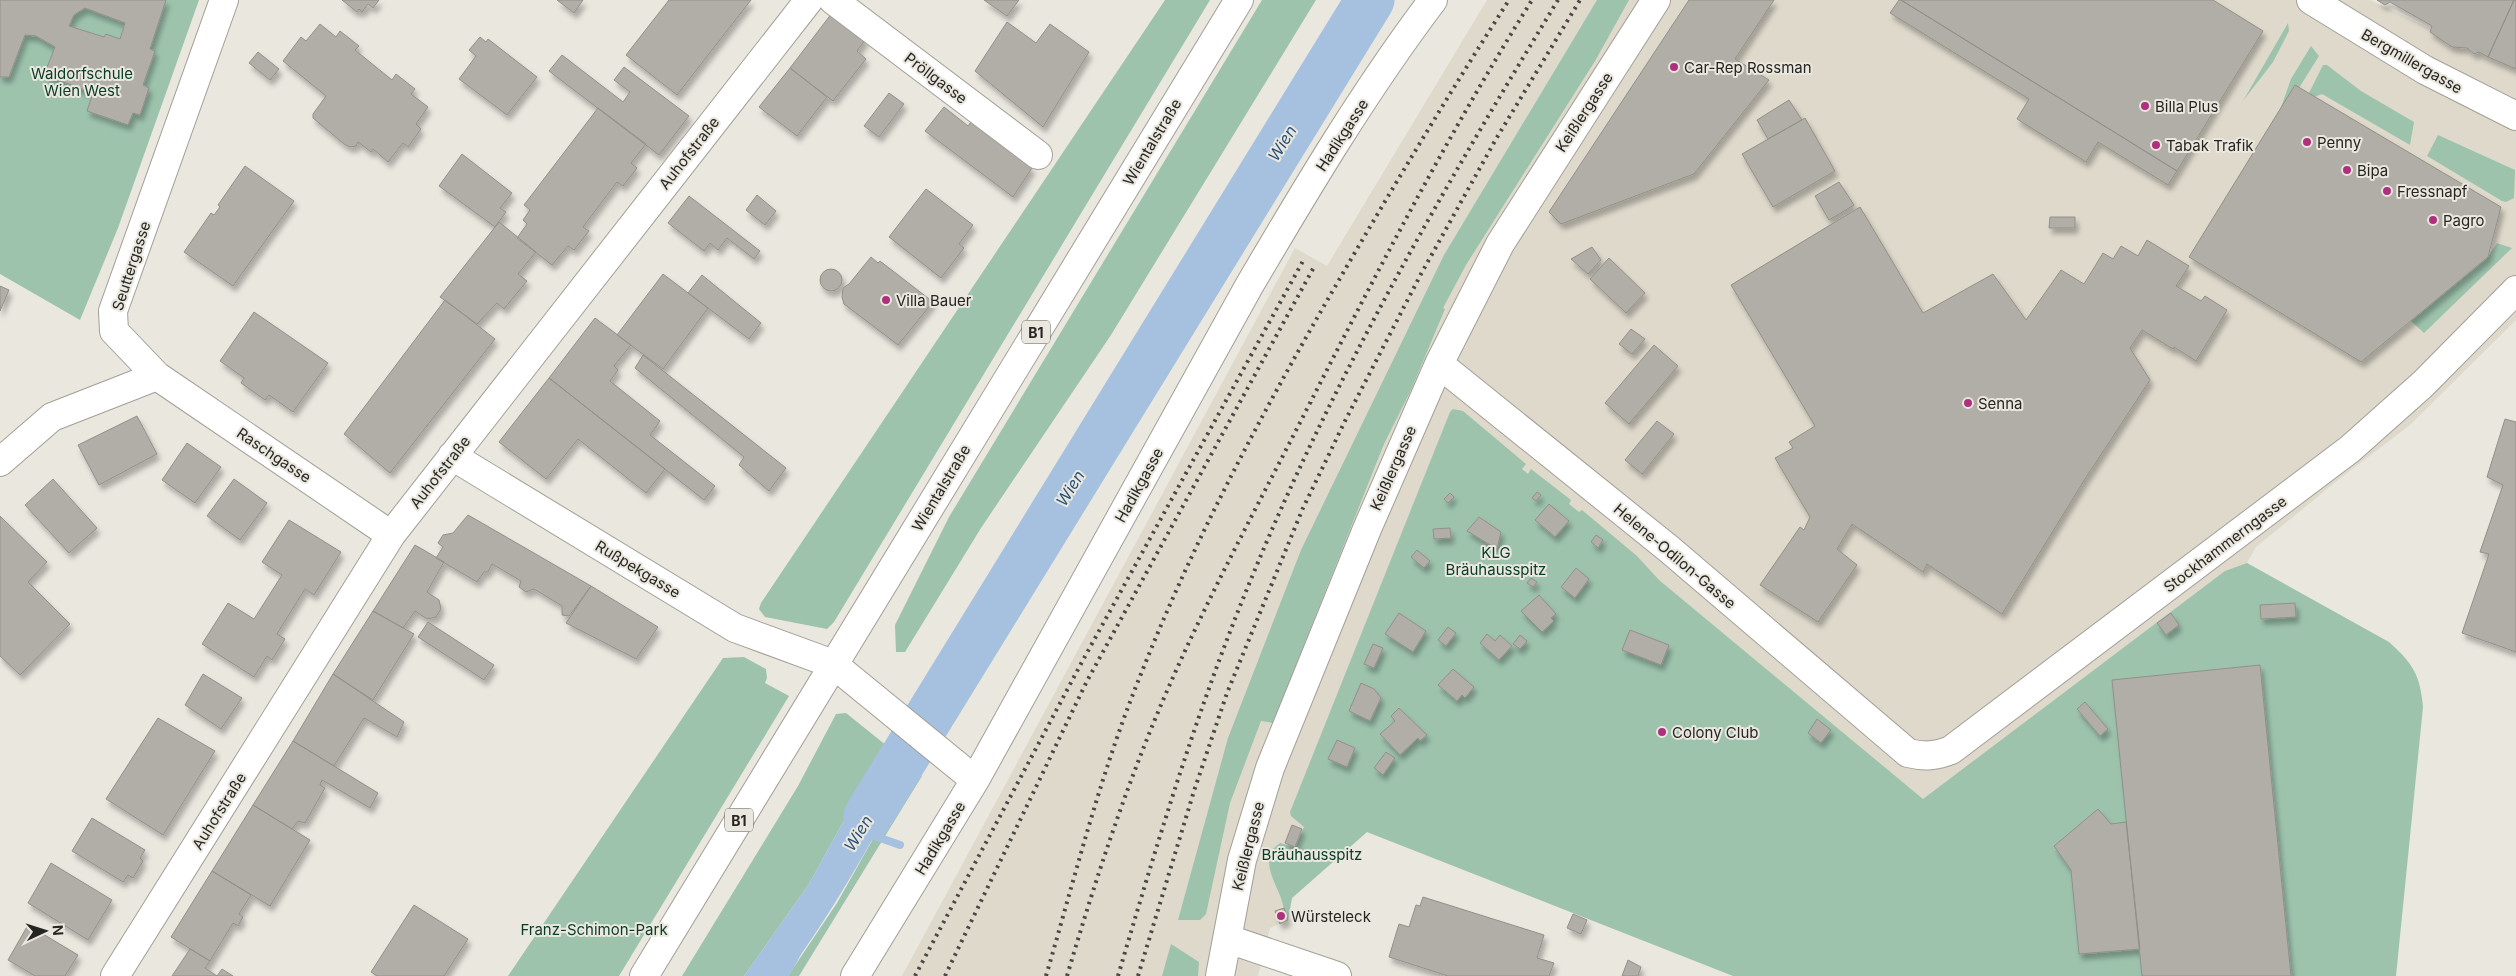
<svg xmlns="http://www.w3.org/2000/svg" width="2516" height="976" font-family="Inter,sans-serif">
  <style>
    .built { fill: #ded9cb }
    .green { fill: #9dc3ad }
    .water { fill: #a5c1df }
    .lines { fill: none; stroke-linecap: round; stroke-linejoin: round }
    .stream { stroke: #a5c1df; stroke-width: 8 }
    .river { stroke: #a5c1df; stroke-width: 49 }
    .building { fill: #b0aea6; stroke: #929088; fill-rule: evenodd; filter: url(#shadow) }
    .minor-casing { stroke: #a29f97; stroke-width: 30 }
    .major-casing { stroke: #a29f97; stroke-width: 30 }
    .minor { stroke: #fff; stroke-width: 28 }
    .major { stroke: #fff; stroke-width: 28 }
    .rail { stroke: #484743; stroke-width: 4; stroke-dasharray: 2.5 5; stroke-linecap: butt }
    .poi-dot { fill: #af307e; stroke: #e9e7de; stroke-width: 2 }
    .labels { text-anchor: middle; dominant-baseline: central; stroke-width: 4; stroke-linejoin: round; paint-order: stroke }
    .shield { fill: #e9e7de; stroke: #605f5a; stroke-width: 1 }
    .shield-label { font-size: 14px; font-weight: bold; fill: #262522 }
    .street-label { font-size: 15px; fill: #262522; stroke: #e9e7de }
    .poi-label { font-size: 15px; fill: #262522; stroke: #e9e7de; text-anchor: start }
    .park-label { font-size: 15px; fill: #073c26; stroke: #e9e7de }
    .water-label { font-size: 16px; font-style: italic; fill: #275079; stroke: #e9e7de }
  </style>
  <defs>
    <filter id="shadow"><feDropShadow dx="3" dy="5.5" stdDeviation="2.5" flood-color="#0004"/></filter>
  </defs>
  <rect width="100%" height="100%" fill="#e9e7de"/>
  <path class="built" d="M1487 0H2370L2516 69V320L2410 425 2343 476 2256 547 2247 563 2367 641 2359 822 1572 912 1367 832 1292 898 1288 920 1270 928 1258 976H902L1295 248 1327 266Z"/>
  <path class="green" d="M0 0H199L118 228 80 320 0 274Z
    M1165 0H1210L834 622 827 629 765 617 759 609 761 603Z
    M1262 0H1316L1111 335 981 528 905 652H896L895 625 949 517Z
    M1597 0H1629L1595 61 1466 265 1443 308 1445 309 1411 390 1384 444 1273 723 1261 721 1230 803 1206 914 1200 920H1178L1228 738 1301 550 1444 255Z
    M2288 23 2289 31 2273 62 2243 101Z
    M2311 46 2319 56 2299 88 2295 85 2280 110 2291 79Z
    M2323 65H2327L2361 91 2414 122 2410 145 2322 94 2314 97 2309 93Z
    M2438 135 2515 170 2514 198 2506 202 2502 201 2427 156Z
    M2497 243 2512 248 2424 333 2411 321 2488 257Z
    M1453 409 1463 411 1526 464 1522 469 1528 474 1531 469 1571 500 1569 504 1579 512 1582 510 1637 556 1659 580 1923 799 2225 571 2247 563 2389 642C2413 664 2420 674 2423 707L2396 976H1733L1367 832 1292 898 1288 920C1285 913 1283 905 1281 898 1275 881 1258 857 1280 843L1295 847 1304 827 1291 816 1290 812 1450 412Z
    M744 657 766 669 767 678 765 683 789 696 619 976H508L723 658Z
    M846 713 892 750 843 822 809 884 744 976H682L798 786 836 714Z
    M913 768 922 776 799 976H788L837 903Z
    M1171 944 1199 962 1198 976H1162Z"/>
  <path class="water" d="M892 750 913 768C878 829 845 891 804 950 798 958 795 968 788 976H744L809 884 843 822Z"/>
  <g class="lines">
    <path class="stream" d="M866 833 900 845"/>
    <path class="river" d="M868 816 1370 0"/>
  </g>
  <path class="building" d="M0 0H166L150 49 155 51 143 85 149 88 140 115 133 113 128 125 87 111 93 93 44 75 55 47 36 36 25 35 9 77H0ZM85 8 125 23 120 39 106 34 104 37 69 26 74 15Z
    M342 0H379L373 8 368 4 362 12 359 9 357 12Z
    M557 0H583L574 13Z
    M669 0H751L677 95 626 55Z
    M984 0H1019L1007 16Z
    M1689 0H1774L1735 59 1769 80 1694 174 1561 224 1549 212Z
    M1899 0H1901L2177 171 2168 185 2098 142 2086 162 2017 119 2029 99 1890 13Z
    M1901 0H2213L2263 31 2177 171Z
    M2377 0H2514L2488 57 2479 52 2474 54 2467 48 2452 47 2430 32 2432 26 2390 2 2385 5Z
    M2514 0H2516V69L2488 57Z
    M832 13 866 39 857 51 866 59 833 101 790 68Z
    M1007 22 1036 43 1050 24 1089 52 1043 127 975 71Z
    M320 24 336 37 340 31 359 46 355 50 392 80 396 74 415 89 411 94 428 107 416 124 421 129 408 147 403 143 388 162 373 149 371 152 358 142 356 146 350 147 344 144 313 118V114L326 96 283 61 301 37 306 41Z
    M480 37 486 42 488 39 537 77 507 115 459 79 476 56 469 50Z
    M258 52 279 69 270 80 249 63Z
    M562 55 623 102 630 92 614 80 624 67 689 116 659 155 549 71Z
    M790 68 827 97 797 136 759 107Z
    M2295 85 2501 207 2488 257 2361 362 2189 257Z
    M889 93 904 104 879 137 864 126Z
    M1789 100 1802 120 1768 139 1757 120Z
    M944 107 968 126 971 122 1032 168 1013 197 925 131Z
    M598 108 646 144 631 163 637 168 623 186 617 182 583 227 589 231 574 250 568 246 552 265 517 238 527 224 523 220 530 210 524 205Z
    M1805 118 1835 171 1773 207 1742 154Z
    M462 154 512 193 500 208 506 212 495 227 439 186Z
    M245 166 294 201 233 286 184 252 211 213 214 215 220 207 218 205Z
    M1839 182 1854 205 1829 220 1815 196Z
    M926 189 973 225 959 244 964 248 941 278 889 237Z
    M757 195 776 211 765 225 746 210Z
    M689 196 760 251 754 259 727 238 718 250 710 243 704 251 668 223Z
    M1860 207 1923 313 1993 274 2026 320 2061 270 2084 284 2103 253 2113 259 2121 246 2138 256 2147 240 2189 266 2176 286 2201 301 2205 296 2227 310 2196 361 2174 347 2173 349 2142 330 2130 348 2150 380 2085 479 2002 614 1927 564 1923 572 1852 524 1837 549 1857 565 1818 622 1760 585 1800 527 1804 530 1810 517 1775 458 1793 448 1789 442 1815 426 1731 285Z
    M2050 217H2075V228H2049Z
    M499 222 536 252 518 274 527 281 504 309 497 303 477 324 440 297Z
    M1592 247 1601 260 1588 274 1571 259Z
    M871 257 878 263 880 261 933 302 898 345 844 304 842 297 843 288 849 284Z
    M1609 258 1645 293 1626 313 1590 279Z
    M820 280a11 11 0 1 1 22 0a11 11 0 1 1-22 0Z
    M663 274 708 308 663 369 617 335Z
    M702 275 761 323 749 339 688 293Z
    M0 286 9 290 0 311Z
    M445 300 495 339 390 473 344 434Z
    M254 312 328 363 293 412 269 395 265 400 241 383 244 378 220 361Z
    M595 318 631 345 614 366 618 370 610 381 660 421 650 435 715 486 704 500 549 378Z
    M1631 329 1645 339 1632 354 1619 344Z
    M1654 345 1678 366 1629 424 1605 403Z
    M643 355 786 468 769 491 739 465 744 457 635 368Z
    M549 378 665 469 646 493 578 439 546 479 499 442Z
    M137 416 157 454 99 485 78 445Z
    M2505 419 2516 422V652L2462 633 2489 554 2480 552 2503 485 2487 477Z
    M1657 421 1674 434 1642 474 1625 460Z
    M187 443 221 467 195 503 162 480Z
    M53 479 97 528 69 553 25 505Z
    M234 479 267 503 240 540 207 516Z
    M1537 492 1541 495 1536 501 1532 498Z
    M1450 493 1454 497 1448 503 1444 499Z
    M1549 504 1569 521 1555 537 1535 520Z
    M468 515 591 586 569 616 562 615V606L534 589 526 592 519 587 521 581 492 564 488 572H484L477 582 436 558 443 547 438 543 443 535 453 533Z
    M0 516 47 562 28 582 70 624 20 675 0 656Z
    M1479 517 1501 532 1497 549 1467 531Z
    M289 520 341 552 314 595 305 589 277 634 285 639 272 660 267 656 254 677 202 644 228 603 254 619 282 575 262 562Z
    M1450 528 1451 538 1434 539 1433 529Z
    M1596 535 1603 540 1598 548 1591 542Z
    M415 545 444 562 427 592 439 600 441 609 436 617 427 619 415 611 403 628 373 611Z
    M1417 550 1430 561 1424 568 1411 557Z
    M1576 568 1589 579 1575 598 1561 587Z
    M1531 578 1537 582 1533 587 1527 583Z
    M591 586 658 627 636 659 566 623Z
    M1539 595 1556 614 1551 618 1554 621 1542 632 1521 611Z
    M2295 603 2296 617 2261 619 2260 605Z
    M373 611 414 634 373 700 333 674Z
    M1399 613 1426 631 1413 652 1385 634Z
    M2171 613 2179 625 2166 635 2157 623Z
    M428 622 494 665 484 680 418 637Z
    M1448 627 1456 633 1446 646 1438 640Z
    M1630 630 1669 645 1661 665 1622 650Z
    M1487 634 1495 641 1500 635 1512 646 1499 660 1480 643Z
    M1520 635 1527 641 1520 649 1513 644Z
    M1373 644 1383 648 1374 668 1364 664Z
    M2260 665 2291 976H2142L2112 680Z
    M1453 669 1474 687 1465 698 1462 695 1457 701 1438 685Z
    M203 674 242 698 221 729 185 705Z
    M333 674 404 722 397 737 364 718 334 766 293 741Z
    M1361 683 1374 689 1381 698 1370 721 1349 711Z
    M2085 702 2108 729 2100 736 2077 709Z
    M1399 708 1427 735 1420 741 1418 738 1400 755 1380 734 1395 721 1391 716Z
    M158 718 215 751 163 835 106 799Z
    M1817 719 1831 730 1821 743 1808 733Z
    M1337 740 1355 748 1347 767 1328 759Z
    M293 741 378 793 370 808 322 780 320 785 325 788 305 823 298 821 292 829 253 805Z
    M1386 752 1395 758 1383 775 1374 768Z
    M253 805 310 840 270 906 212 871Z
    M2098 809 2111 824 2126 822 2140 949 2079 954 2071 870 2054 846Z
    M92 818 145 850 140 858 143 861 133 878 128 875 123 882 72 851Z
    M1292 825 1302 829 1295 847 1285 843Z
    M51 863 112 900 88 940 28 903Z
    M212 871 251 895 239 914 243 917 238 926 233 923 210 961 171 937Z
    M1423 897 1544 935 1537 958 1554 963 1549 976H1448L1389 957 1399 924 1409 927 1416 905 1420 906Z
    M414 905 468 939 444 976H377L371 972Z
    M1284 908 1288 920 1280 924 1275 911Z
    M1573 914 1587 920 1581 934 1567 928Z
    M28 925 78 955 65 976H35L8 960Z
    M190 949 210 961 205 968 217 976 222 969 233 976H172Z
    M1628 960 1641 967 1638 976H1622Z"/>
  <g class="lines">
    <g class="minor-casing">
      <path id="minor" d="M224 0 113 311 114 331 157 376 391 535
        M833 0 1038 155
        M1439 364 1669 549 1908 753C1925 757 1936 756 1951 750L2350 449 2423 384 2516 290
        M452 456 735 628 833 664
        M0 462 52 417 157 376
        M1228 939 1337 976
        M115 976 391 535 809 0
        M1220 976 1242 860 1270 768 1367 529 1439 364 1500 244 1656 0"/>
    </g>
    <g class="major-casing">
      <path id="major" d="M2311 0 2425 70 2516 116
        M833 664 975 780
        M644 976 1239 0
        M855 976 975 780 1249 286C1306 189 1365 90 1433 0"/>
    </g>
    <use href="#minor" class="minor"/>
    <use href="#major" class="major"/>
    <path class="rail" d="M915 976 1083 660 1303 261
      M945 976 1087 681 1314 267
      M1046 976C1075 877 1100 775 1139 679 1194 539 1264 409 1339 280 1394 185 1450 92 1509 0
      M1067 976C1090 898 1115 820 1145 744 1191 627 1252 517 1309 405 1379 268 1450 131 1532 0
      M1118 976C1158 840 1199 703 1254 572 1336 373 1446 184 1558 0
      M1138 976 1194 791 1227 693 1303 508 1346 419 1421 274 1496 139 1580 0"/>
  </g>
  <g class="poi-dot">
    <circle cx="1674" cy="67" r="5"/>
    <circle cx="2145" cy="106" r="5"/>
    <circle cx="2307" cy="142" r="5"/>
    <circle cx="2156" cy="145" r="5"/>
    <circle cx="2347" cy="170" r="5"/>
    <circle cx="2387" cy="191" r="5"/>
    <circle cx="2433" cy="220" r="5"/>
    <circle cx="886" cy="300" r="5"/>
    <circle cx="1968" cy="403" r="5"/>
    <circle cx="1662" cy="732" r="5"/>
    <circle cx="1281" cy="916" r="5"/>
  </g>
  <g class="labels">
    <g class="shield">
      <rect x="1022" y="320.5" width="28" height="23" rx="4"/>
      <rect x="725" y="808.5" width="28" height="23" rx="4"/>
    </g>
    <g class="shield-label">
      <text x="1036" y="332">B1</text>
      <text x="739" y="820">B1</text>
    </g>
    <g class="street-label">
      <text transform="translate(2412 61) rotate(30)">Bergmillergasse</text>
      <text transform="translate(936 78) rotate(37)">Pröllgasse</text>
      <text transform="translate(1584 112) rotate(-57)">Keißlergasse</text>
      <text transform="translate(1342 135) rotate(-57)">Hadikgasse</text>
      <text transform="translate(1152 142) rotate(-59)">Wientalstraße</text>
      <text transform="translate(689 153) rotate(-52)">Auhofstraße</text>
      <text transform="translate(131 266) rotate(-72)">Seuttergasse</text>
      <text transform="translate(274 455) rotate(34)">Raschgasse</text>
      <text transform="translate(1393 468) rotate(-66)">Keißlergasse</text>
      <text transform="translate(440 472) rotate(-52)">Auhofstraße</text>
      <text transform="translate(1139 485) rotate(-61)">Hadikgasse</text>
      <text transform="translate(941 488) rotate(-59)">Wientalstraße</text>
      <text transform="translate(2225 544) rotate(-37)">Stockhammerngasse</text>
      <text transform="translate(1675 556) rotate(40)">Helene-Odilon-Gasse</text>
      <text transform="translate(638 569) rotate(31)">Rußpekgasse</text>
      <text transform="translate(219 811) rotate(-58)">Auhofstraße</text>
      <text transform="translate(940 838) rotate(-59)">Hadikgasse</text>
      <text transform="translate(1248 846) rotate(-76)">Keißlergasse</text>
    </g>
    <g class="poi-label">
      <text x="1684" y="67">Car-Rep Rossman</text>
      <text x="2155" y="106">Billa Plus</text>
      <text x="2317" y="142">Penny</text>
      <text x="2166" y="145">Tabak Trafik</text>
      <text x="2357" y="170">Bipa</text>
      <text x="2397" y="191">Fressnapf</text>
      <text x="2443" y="220">Pagro</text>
      <text x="896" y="300">Villa Bauer</text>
      <text x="1978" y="403">Senna</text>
      <text x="1672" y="732">Colony Club</text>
      <text x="1291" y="916">Würsteleck</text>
    </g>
    <g class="park-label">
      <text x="82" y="73">Waldorfschule<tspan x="82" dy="17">Wien West</tspan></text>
      <text x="1496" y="552">KLG<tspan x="1496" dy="17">Bräuhausspitz</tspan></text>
      <text x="1312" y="854">Bräuhausspitz</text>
      <text x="594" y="929">Franz-Schimon-Park</text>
    </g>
    <g class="water-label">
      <text transform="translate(1282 143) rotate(-58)">Wien</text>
      <text transform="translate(1070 488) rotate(-58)">Wien</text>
      <text transform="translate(858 833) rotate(-58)">Wien</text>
    </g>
  </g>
  <g transform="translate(45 931) rotate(86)" stroke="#e9e7de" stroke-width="4" paint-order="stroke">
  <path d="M0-4L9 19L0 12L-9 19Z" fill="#262522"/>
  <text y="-8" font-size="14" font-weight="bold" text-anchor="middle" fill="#262522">N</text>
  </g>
</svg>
